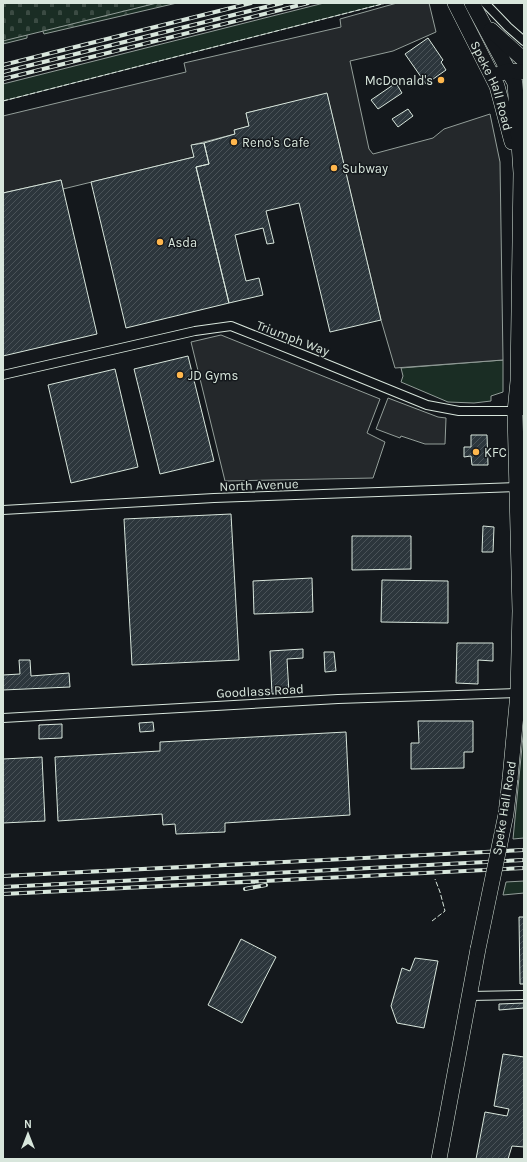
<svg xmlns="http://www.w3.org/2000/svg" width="527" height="1162" font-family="Karla,sans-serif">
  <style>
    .grass { fill: #1a2d24; stroke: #939e99 }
    .forest { fill: url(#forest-firs); stroke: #939e99 }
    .cemetery { fill: url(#cemetery-stones); stroke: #939e99 }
    .parking { fill: #24282b; stroke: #939e99 }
    .building { fill: url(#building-hatch); stroke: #d8e6dc }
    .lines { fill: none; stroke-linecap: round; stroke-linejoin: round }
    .street-casing { stroke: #d8e6dc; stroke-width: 10 }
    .highway-casing { stroke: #d8e6dc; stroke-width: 16 }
    .street { stroke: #14181c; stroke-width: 8 }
    .highway { stroke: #14181c; stroke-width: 15 }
    .rail-casing { stroke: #d8e6dc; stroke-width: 4 }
    .rail { stroke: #14181c; stroke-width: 2.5; stroke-dasharray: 8; stroke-linecap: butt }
    .highway-bridge-casing { stroke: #d8e6dc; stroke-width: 16; stroke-linecap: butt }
    .highway-bridge { stroke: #14181c; stroke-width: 15 }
    .fence { stroke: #d8e6dc; stroke-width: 1; stroke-dasharray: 5 2; stroke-linecap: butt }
    .poi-dot { fill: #ffb74d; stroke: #14181c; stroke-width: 1.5 }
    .labels { text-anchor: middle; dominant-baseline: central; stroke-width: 3; stroke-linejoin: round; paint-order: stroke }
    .poi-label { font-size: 13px; fill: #d8e6dc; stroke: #14181c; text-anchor: start }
    .street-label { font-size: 13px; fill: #d8e6dc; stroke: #14181c }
  </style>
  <defs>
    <pattern id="forest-firs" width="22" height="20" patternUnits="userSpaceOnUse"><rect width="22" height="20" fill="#1a2d24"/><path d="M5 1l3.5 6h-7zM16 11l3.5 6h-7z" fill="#3b4b43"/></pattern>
    <pattern id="cemetery-stones" width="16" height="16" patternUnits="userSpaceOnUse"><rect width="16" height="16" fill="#1a2d24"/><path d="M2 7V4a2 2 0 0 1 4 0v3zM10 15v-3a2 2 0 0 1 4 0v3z" fill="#3b4b43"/></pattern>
    <pattern id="building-hatch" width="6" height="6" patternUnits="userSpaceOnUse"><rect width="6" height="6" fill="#2c363c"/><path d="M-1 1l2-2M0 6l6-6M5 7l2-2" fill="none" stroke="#4a5358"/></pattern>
  </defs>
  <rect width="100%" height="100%" fill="#14181c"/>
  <path class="grass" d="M324 3H386L3 101V84Z
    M503 360V392L491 396V401L474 403 448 402 401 382 403 376 401 368Z
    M524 726V838L513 839Z
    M524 881V893L503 895 506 882Z"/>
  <path class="forest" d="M73 3H177L44 34 40 25Z
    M3 29H27V38L3 44Z"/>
  <path class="cemetery" d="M3 3H157L3 41Z"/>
  <path class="parking" d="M397 3H429L436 32 393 51 350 61 369 149 373 154 433 138 444 129 490 114 500 162 503 360 395 368 381 320 327 94 246 113 249 126 235 130V134L192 145 194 157 63 189 61 180 3 193V116L186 72 184 63 341 27 340 19Z
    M221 335 380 399 367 433 385 442 373 478 225 481 191 342Z
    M388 398 438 417 446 418 445 444H425L401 436 400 438 376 429Z"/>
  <path class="building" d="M428 38 443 60 441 62 446 70 426 84 405 54Z
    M396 83 402 93 378 109 371 100Z
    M327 93 381 320 330 332 299 203 266 211 274 243 267 244 263 228 235 235 246 281 259 278 263 295 229 303 196 167 209 164 204 143 235 134 234 130 249 126 246 113Z
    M408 109 413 116 398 127 392 119Z
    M204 143 209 164 196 167 229 303 126 328 91 182 194 157 191 145Z
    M61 180 97 334 3 356V193Z
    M188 356 214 461 160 474 134 369Z
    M115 369 138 467 71 483 48 385Z
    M471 435H487L488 465H472L471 456 464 457V447H471Z
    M231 514 239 660 132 665 124 519Z
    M483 526 494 527 493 552H482Z
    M352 536H411V569L352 570Z
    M312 578 313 612 254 614 253 581Z
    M382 580 448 581V623L381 622Z
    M457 643H493V661L478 660V684L456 683Z
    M303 649V658L287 659 289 693 272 694 270 651Z
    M324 652H334L336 671 325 672Z
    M19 660H30L31 676 69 673 70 687 3 690V675L20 674Z
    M418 721H473V752H464V768L411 769V743H419Z
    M153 722 154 731 140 732 139 723Z
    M62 724V738L39 739V725Z
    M346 732 350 815 225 823V832L176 834 175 824 163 825 162 814 58 821 55 757 160 751V742Z
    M42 757 45 821 3 823V759Z
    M519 917H524V984H520Z
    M241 939 276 957 242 1023 208 1005Z
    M415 958 438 961 424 1028 397 1023 391 1006 402 968 410 971Z
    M524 1003V1008L499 1010V1004Z
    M503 1054 524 1057V1147L512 1146 508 1159H476L485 1112 507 1116 509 1109 494 1106Z"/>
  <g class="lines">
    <g class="street-casing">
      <path id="street" d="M485 3 508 27 524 41
        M3 375 195 331 231 326 314 359 427 405 459 411H524
        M3 510 214 498 516 487
        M3 718 338 699 518 693
        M470 996 524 995"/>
    </g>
    <g class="highway-casing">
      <g id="highway">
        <path id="s1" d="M455 3 497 86 512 142"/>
        <path d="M472 3 515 83 521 173 518 381 515 412 520 611 518 693 510 779"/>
        <path d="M491 30 524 60"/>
        <path d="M501 73 509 71 524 72"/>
        <path d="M439 1159 478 949"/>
      </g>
    </g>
    <use href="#street" class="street"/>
    <use href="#highway" class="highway"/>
    <g class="rail-casing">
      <path id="rail" d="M3 65 251 3
        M3 72 282 3
        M3 79 308 3
        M3 876 524 850
        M3 887 524 860
        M245 889 266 885
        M3 894 524 868"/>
    </g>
    <use href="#rail" class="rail"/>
    <g class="highway-bridge-casing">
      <path id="highway-bridge" d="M478 949 506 814 510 779"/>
    </g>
    <use href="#highway-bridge" class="highway-bridge"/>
    <path class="fence" d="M3 101 386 3
      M432 921 445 911 440 892 435 879"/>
  </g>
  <g class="poi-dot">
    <circle cx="441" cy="80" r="4"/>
    <circle cx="234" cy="142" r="4"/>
    <circle cx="334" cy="168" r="4"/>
    <circle cx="160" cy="242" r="4"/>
    <circle cx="180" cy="375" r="4"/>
    <circle cx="476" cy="452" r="4"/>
  </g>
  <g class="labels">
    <g class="poi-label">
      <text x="433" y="80" text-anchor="end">McDonald's</text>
      <text x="242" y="142">Reno's Cafe</text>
      <text x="342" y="168">Subway</text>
      <text x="168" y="242">Asda</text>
      <text x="188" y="375">JD Gyms</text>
      <text x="484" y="452">KFC</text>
    </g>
    <g class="street-label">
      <text stroke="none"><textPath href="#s1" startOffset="91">Speke Hall Road</textPath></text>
      <text transform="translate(293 338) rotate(21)">Triumph Way</text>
      <text transform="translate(259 485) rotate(-2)">North Avenue</text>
      <text transform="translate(260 691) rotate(-3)">Goodlass Road</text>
      <text transform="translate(504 808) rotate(-81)">Speke Hall Road</text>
    </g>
  </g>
  <rect width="527" height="1162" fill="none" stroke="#d8e6dc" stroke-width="8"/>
  <g transform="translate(28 1134)" stroke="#14181c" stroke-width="3" paint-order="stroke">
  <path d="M0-3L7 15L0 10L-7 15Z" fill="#d8e6dc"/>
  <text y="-6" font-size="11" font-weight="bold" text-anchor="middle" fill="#d8e6dc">N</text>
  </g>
</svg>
